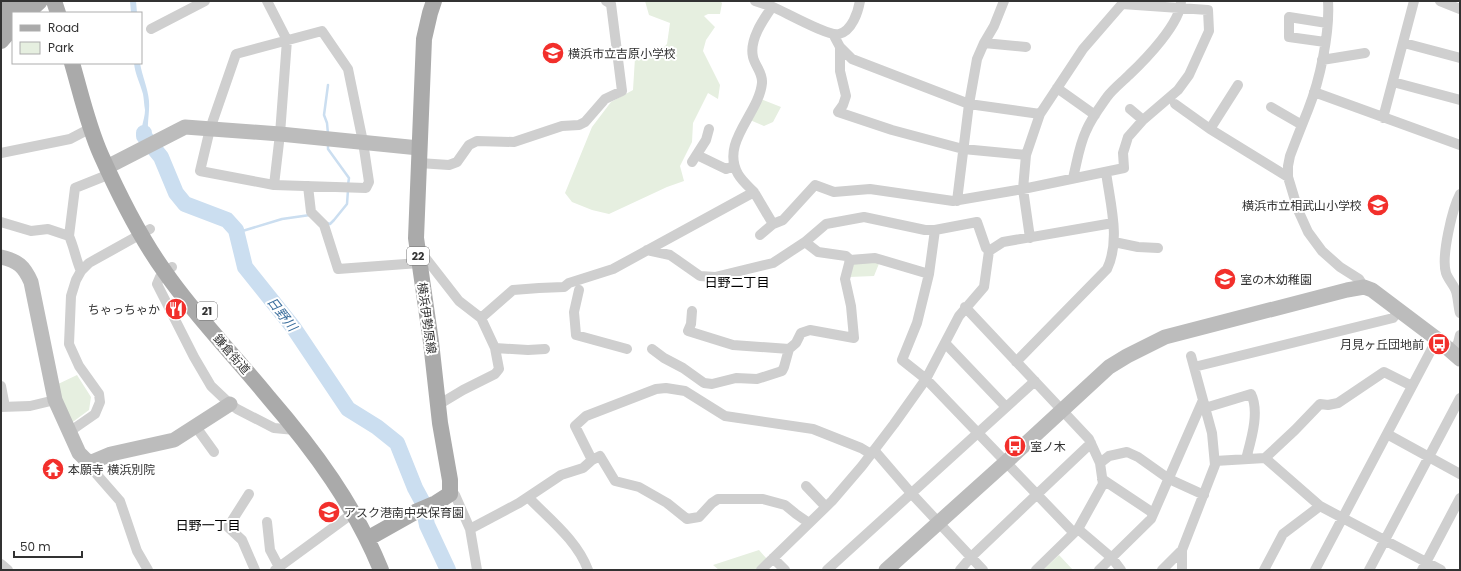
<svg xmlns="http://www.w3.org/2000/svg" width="1461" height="571" font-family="Poppins,'Noto Sans JP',sans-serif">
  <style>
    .green { fill: #e6efe0 }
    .water { fill: #cbdef0 }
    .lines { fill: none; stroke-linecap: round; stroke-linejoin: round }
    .stream { stroke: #cbdef0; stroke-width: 2.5 }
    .river { stroke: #cbdef0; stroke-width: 16 }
    .street { stroke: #cfcfcf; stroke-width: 10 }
    .secondary { stroke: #bcbcbc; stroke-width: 15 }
    .primary { stroke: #aaa; stroke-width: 16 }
    .labels { text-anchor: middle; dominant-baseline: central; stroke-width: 4; stroke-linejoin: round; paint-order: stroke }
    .shield { fill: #fff; stroke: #707070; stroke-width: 1 }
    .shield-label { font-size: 11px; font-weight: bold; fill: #323232 }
    .poi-label { font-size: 12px; fill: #323232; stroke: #fff; text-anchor: start }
    .street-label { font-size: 12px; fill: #323232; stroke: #fff }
    .neighbourhood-label { font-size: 13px; fill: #000; stroke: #fff }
    .water-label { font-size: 13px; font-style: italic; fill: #386c9b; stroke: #fff }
  </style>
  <rect width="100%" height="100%" fill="#fff"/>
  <path class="green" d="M645 1H720L722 3 720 14H708L704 16 715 27 706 40 703 51 720 85 718 99 708 93 693 123 692 142 680 166 684 181 667 187 609 214 592 210 572 202 565 193 592 127 611 102 633 90 635 58H653L667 44 670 23 649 15Z
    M761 99 781 107 773 122 764 126 750 120Z
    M880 261 874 276 849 277 852 262Z
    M77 375 91 397 89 410 70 424 56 385Z
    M759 550 767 559 755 570H719L713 565Z
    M1059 555 1073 570H1043Z"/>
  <path class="water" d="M130 1H136L137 13H131Z
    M134 63H140C142 76 148 88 149 101 150 113 146 127 149 139L144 141C138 130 145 121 145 110 144 105 144 99 143 94 140 83 135 74 134 63Z"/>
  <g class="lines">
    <path class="stream" d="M328 134 327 123 324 115 328 85
      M328 145V149L349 178 348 185
      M327 223 330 224 334 220 347 204 348 190
      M236 233 282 219 310 215"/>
    <path class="river" d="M144 133V136L161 157 176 193 185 204 227 220 236 230 245 267 293 327 348 409 377 427 397 443 415 488 422 501 427 525 448 570"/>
    <path class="street" d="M267 1 287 40 280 134 274 185 366 188 369 182 363 142 348 69 322 31 236 54 210 129 200 171 274 185
      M755 1C761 3 767 5 773 7 785 12 829 37 839 34 852 31 858 12 860 1
      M1328 1C1330 33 1320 80 1308 110 1302 125 1296 140 1290 156L1288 166V177L1298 210 1308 232 1322 251 1340 267 1359 279 1364 287
      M1440 1 1460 9
      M151 29 205 1
      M833 34 840 47 852 59 969 104 1040 114
      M1325 42 1289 37V17L1327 23
      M984 43 1026 47
      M1404 43 1460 58
      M840 47V71L846 96 843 105 838 112 892 130 963 149 1026 155
      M1322 60 1365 53
      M1393 82 1460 100
      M1057 88 1095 115
      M1314 92 1460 145
      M1175 104 1210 129 1288 177
      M1271 107 1302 125
      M1130 109 1143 120
      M1383 118 1414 1
      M1210 129 1238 85
      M1 153 70 139 91 128
      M697 155 726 169 734 166
      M692 162 706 140 709 129
      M419 163 449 165 457 162 469 145 477 141 514 142 562 126 579 125 585 122 605 99 622 91 611 4 606 1
      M1073 178C1077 162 1079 146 1086 131 1091 119 1100 107 1107 97 1113 89 1122 82 1129 75 1145 60 1181 23 1181 1
      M308 186 311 212 324 225 338 269 419 263
      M754 192C749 187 742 181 738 174 720 142 759 114 762 83 763 73 755 66 753 57 749 40 763 20 772 7
      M1460 194C1452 209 1441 257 1446 273 1448 279 1453 284 1455 289 1458 294 1458 307 1460 313
      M957 201 969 104 977 59 984 43 994 26 1004 1
      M1 222 31 231 48 229 69 236C74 247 76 260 81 271
      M935 230 929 274 917 323 902 360 926 379 1074 533
      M760 235 773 224 783 220 815 185 834 192 870 189 953 201 1023 189 1124 168 1123 153 1128 137 1143 120 1178 90 1189 75 1209 31 1208 10 1122 4
      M69 236 75 188 110 174
      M1030 238 1023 189 1026 155 1040 114 1083 49 1122 4 1123 1
      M1114 242 1138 247 1158 248
      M647 250 670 255 700 276 715 277 773 263 805 242 826 224 864 217 925 230H935L977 222 986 248 989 251
      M420 251 459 301 481 318 495 348 499 369 495 374 463 390 438 405
      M850 260 875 258 929 274
      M172 267 160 277 157 284 194 357 211 386 230 404 237 409 274 428 295 430
      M579 290 574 312 576 335 627 349
      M965 307 1089 439 1100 463 1103 484 1078 529 1036 570
      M692 311 691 324 688 331 733 345 789 349
      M481 318 513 290 539 288 564 287 569 283 613 269 754 192 773 224
      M945 343 1006 407
      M495 348 528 350 545 349
      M652 349 664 358 683 368 704 383 712 384 736 378 757 379 782 371 784 367 789 349 796 343 801 333 810 330 854 338 851 306 845 279 850 260 846 256 818 252 805 242
      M1451 352 1458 343 1460 335
      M1016 362 1107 269C1121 240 1110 203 1106 172
      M1194 367 1393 318 1399 310
      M1 386 5 407
      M1 407 30 406 55 400
      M1205 408 1251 394C1260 412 1251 440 1246 459
      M196 427 214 452
      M69 432 95 414 100 402 99 394 79 366 69 344 71 296 76 280 81 271 89 263 150 229
      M1387 434 1460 474
      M874 450 911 493 983 570
      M1265 458 1295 430 1320 404 1328 405 1338 403 1384 372 1412 386
      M592 460 575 426 586 416 656 389 666 388 685 391 725 416 813 429 861 448 871 454
      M88 461 92 469 120 501 137 551 148 570
      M1215 461 1265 458 1320 506 1441 570
      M1100 463 1109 456 1127 452 1138 457 1169 479 1204 495
      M1102 479 1153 513
      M806 486 826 507
      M249 494 228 527 242 540 255 570
      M450 494 455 495 470 529 477 570
      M528 497C549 519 577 540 588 570
      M267 522 270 550 279 567
      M470 529 519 503 561 475 583 468 592 460 600 456 615 481 639 487 667 503 687 519 699 517 712 503 718 499H763L785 505 796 514 809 523
      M1078 529 1112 558 1121 570
      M1182 550V570
      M773 558 785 570
      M1 564 8 570
      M275 570 353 513
      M761 570 832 501 862 466 894 424 926 379 959 316 984 287 989 251 1003 242 1113 223
      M827 570 1035 381
      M960 570 971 557 1091 443
      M1099 570 1151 519 1203 400
      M1162 570 1182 550 1215 465 1212 433 1191 356
      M1264 570 1283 534 1320 506
      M1315 570 1437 339
      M1369 570 1460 398
      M1422 570 1460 498"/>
    <path class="secondary" d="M107 167 185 127 280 134 419 148
      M1 257C18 261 24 266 31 282L55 400 79 453 86 460 92 462 111 454 174 440 230 404
      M886 570 1006 462 1109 367 1127 356 1165 337 1347 290 1364 287 1372 290 1437 339 1460 359"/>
    <path class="primary" d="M54 1 58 13
      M1 7 7 1
      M27 13 40 1
      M1 23 24 1
      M1 41 13 27
      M72 63C81 94 88 126 101 155 118 193 141 239 165 272 196 317 235 356 269 398 314 450 355 506 381 570
      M367 539 415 512 436 503 450 494V480L440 423 431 342 416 238 424 39 430 13 434 1"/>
  </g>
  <defs>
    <g id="school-disc" transform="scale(1.15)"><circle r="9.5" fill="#f22f2b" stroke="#fff"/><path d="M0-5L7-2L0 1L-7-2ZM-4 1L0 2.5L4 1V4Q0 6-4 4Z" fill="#fff"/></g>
    <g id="restaurant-disc" transform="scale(1.15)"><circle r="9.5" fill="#f22f2b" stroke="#fff"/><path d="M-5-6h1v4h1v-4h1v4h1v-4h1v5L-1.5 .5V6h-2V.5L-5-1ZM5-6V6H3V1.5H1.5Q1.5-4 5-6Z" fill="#fff"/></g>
    <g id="bus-disc" transform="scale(1.15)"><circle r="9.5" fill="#f22f2b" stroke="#fff"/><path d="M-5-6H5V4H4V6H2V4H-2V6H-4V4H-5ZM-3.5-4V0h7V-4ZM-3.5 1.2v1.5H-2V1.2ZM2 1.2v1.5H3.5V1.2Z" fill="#fff"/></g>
    <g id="temple-disc" transform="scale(1.15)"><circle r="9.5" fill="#f22f2b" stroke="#fff"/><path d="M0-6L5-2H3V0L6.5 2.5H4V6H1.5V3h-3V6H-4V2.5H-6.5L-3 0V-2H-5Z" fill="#fff"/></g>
  </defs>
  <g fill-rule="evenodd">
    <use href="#school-disc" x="553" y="53"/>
    <use href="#school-disc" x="1378" y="205"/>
    <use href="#school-disc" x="1225" y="279"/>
    <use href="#restaurant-disc" x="176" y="309"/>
    <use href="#bus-disc" x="1439" y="344"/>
    <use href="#bus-disc" x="1015" y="446"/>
    <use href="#temple-disc" x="53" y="469"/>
    <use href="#school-disc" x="329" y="512"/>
  </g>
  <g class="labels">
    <g class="shield">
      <rect x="407" y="247" width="22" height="18" rx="3"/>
      <rect x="197" y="302" width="20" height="18" rx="3"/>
    </g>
    <g class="shield-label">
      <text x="418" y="256">22</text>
      <text x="207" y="311">21</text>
    </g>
    <g class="poi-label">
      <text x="568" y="53">横浜市立吉原小学校</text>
      <text x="1362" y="205" text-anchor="end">横浜市立相武山小学校</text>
      <text x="1240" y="279">室の木幼稚園</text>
      <text x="160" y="309" text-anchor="end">ちゃっちゃか</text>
      <text x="1424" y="344" text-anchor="end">月見ヶ丘団地前</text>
      <text x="1030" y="446">室ノ木</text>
      <text x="68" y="469">本願寺 横浜別院</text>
      <text x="344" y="512">アスク港南中央保育園</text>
    </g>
    <g class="street-label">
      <text transform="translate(427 318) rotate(82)">横浜伊勢原線</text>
      <text transform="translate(232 354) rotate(49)">鎌倉街道</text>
    </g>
    <g class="neighbourhood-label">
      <text x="737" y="282">日野二丁目</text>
      <text x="208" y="525">日野一丁目</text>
    </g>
    <g class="water-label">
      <text transform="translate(282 314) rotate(52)">日野川</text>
    </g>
  </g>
  <rect width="1461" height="571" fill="none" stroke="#323232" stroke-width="4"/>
  <rect x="12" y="12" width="130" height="52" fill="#ffffff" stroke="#adadad"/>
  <rect x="20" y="25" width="20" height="6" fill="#aaaaaa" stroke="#adadad"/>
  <text x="48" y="32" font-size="12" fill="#323232">Road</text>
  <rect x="20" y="42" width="20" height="12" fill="#e6efe0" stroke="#adadad"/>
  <text x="48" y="52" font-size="12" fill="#323232">Park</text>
  <path d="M14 551v6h68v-6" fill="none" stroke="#323232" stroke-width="2"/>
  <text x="20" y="551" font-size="12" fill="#323232" stroke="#ffffff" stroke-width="3" paint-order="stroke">50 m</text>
</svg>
